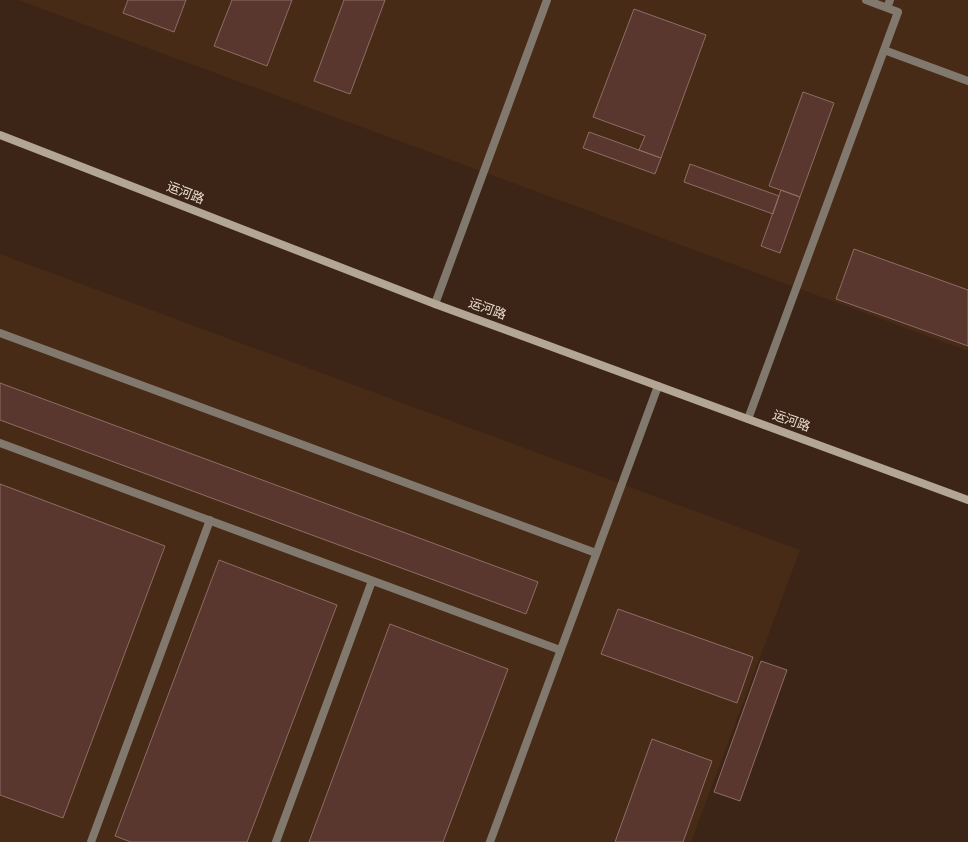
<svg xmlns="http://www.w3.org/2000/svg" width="968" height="842" font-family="Overpass,'Noto Sans SC',sans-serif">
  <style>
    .built { fill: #472b17 }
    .building { fill: #59362e; stroke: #8d6d65 }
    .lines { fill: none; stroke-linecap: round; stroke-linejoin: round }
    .service { stroke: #82796e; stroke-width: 8 }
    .secondary { stroke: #b3a694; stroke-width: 8 }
    .labels { text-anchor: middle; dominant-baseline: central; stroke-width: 3; stroke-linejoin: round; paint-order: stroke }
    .street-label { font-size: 13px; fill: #edded4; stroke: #3c2516 }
  </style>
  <rect width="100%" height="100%" fill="#3c2516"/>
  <path class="built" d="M18 0H968V351Z
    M0 254 800 550 691 842H0Z"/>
  <path class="building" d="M128 0H186L174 32 123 13Z
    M232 0H292L267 66 214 46Z
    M344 0H385L350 94 314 81Z
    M634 9 706 35 661 158 639 150 645 136 593 117Z
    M803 92 834 103 800 197 769 186Z
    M589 132 661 158 655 174 583 148Z
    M690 164 779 196 773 214 684 182Z
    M781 190 800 197 780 253 761 246Z
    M854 249 968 290V346L836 299Z
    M0 383 538 582 526 614 0 420Z
    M0 484 165 546 63 818 0 795Z
    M219 560 337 605 247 842H131L115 836Z
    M618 609 753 657 737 703 601 654Z
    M390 624 508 669 443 842H309Z
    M761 661 787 670 740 801 714 792Z
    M652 739 712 761 683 842H615Z"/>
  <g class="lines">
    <path class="service" d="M887 8 890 0
      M884 50 968 81
      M435 304 547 0
      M0 333 596 553
      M748 419 898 12 866 0
      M0 443 560 650
      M91 842 210 520
      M276 842 372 581
      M490 842 658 386"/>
    <path class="secondary" d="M0 135 435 304 968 500"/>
  </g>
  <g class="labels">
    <g class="street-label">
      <text transform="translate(185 194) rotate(21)">运河路</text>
      <text transform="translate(487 310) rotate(20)">运河路</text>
      <text transform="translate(791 422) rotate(20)">运河路</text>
    </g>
  </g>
</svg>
